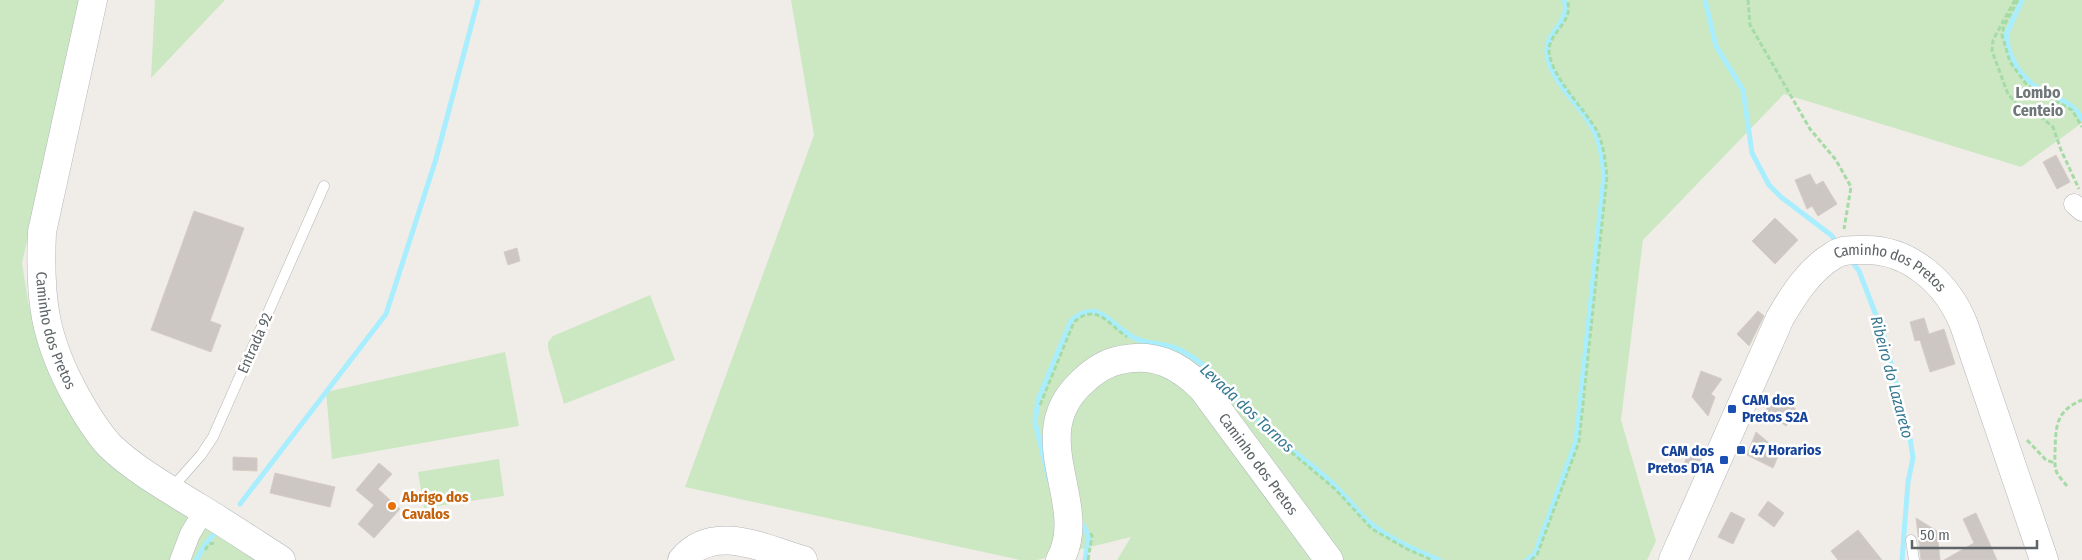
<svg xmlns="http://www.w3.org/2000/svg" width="2082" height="560" font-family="'Fira Sans Condensed',sans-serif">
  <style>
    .green { fill: #cce8c3 }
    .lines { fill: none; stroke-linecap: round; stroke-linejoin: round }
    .stream { stroke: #a8eeff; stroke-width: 5 }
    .building { fill: #ccc7c3; stroke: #d6ccc4 }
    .service-casing { stroke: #b2b6b9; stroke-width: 11 }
    .minor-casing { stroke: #b2b6b9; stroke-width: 21 }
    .secondary-casing { stroke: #b1b6b9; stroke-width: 29 }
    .path { stroke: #a5dba6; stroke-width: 3; stroke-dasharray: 5 2.5; stroke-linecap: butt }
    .service { stroke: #fff; stroke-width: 10 }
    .minor { stroke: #fff; stroke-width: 20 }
    .secondary { stroke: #fff; stroke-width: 28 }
    .transit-dot { fill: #1a4fb4; stroke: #fff; stroke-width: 2 }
    .food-dot { fill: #e8710a; stroke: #fff; stroke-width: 2 }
    .labels { text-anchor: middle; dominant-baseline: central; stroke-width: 5; stroke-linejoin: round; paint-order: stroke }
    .street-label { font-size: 15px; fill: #5e6467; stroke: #fff }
    .transit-label { font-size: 15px; font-weight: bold; fill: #164399; stroke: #fff; text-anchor: start }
    .food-label { font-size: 15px; font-weight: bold; fill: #c56008; stroke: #fff; text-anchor: start }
    .neighbourhood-label { font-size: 16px; font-weight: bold; fill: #6f7779; stroke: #fff }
    .water-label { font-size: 16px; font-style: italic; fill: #357891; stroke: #fff }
  </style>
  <rect width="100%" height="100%" fill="#f0ece7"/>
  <path class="green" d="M0 0H84L22 263 29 307 78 414 280 560H0Z
    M155 0H225L151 78Z
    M791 0H2082V123L2021 167 1784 94 1643 240 1621 420 1656 541 1647 560H1117L1131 537 1037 560H1020L685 487 814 135Z
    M650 295 675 360 564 404 548 348V342L553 336Z
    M505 352 519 426 332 459 326 392Z
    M499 459 504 496 424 508 418 472Z"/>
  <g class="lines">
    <path class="stream" d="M1705 0 1716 46 1743 90 1752 153 1769 185 1781 197 1831 235 1838 244
      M2022 0 2006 35C2008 57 2021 79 2041 90 2056 98 2073 102 2082 119
      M1851 260 1859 271 1884 336 1910 438 1913 458 1908 482 1902 560
      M1049 480 1035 422 1038 400 1071 321C1099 296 1111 327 1135 338 1150 346 1167 342 1182 351 1217 370 1240 403 1268 430 1290 451 1317 467 1338 489 1350 501 1361 517 1375 527 1394 541 1417 551 1439 560
      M240 504 386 314 436 159 478 0
      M1081 522 1089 536 1085 560
      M196 560 207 542 218 529
      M1527 560 1535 554 1576 441 1604 176C1603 162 1601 148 1596 135 1585 108 1549 82 1547 52 1545 32 1572 22 1564 0"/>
  </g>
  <path class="building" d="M2056 155 2070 182 2057 189 2043 162Z
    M1810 174 1816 185 1823 181 1837 204 1818 216 1812 206 1807 209 1795 180Z
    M194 211 244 228 210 321 221 325 211 352 151 330Z
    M1775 218 1798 240 1775 264 1752 241Z
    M517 248 520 261 508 265 504 252Z
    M1758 311 1764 316 1749 346 1737 334Z
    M1924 318 1929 334 1944 329 1955 364 1930 372 1920 340 1915 341 1910 322Z
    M1701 371 1722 379 1711 394 1715 397 1708 416 1692 397Z
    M1776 395 1797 410 1786 426 1765 411Z
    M1756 432 1780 452 1773 468 1747 455Z
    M1691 449 1702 455 1695 471 1683 465Z
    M233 457 257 458V471L233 470Z
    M379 463 392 474 378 489 400 509 374 538 358 524 374 505 356 490Z
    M275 473 335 487 330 507 270 493Z
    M1768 501 1784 513 1774 527 1758 515Z
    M1731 512 1745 519 1733 544 1718 537Z
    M1976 513 1997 560H1944L1974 543 1963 519Z
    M1916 518 1937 531 1940 560H1921Z
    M1858 530 1882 560H1838L1831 551Z"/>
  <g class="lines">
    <g class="service-casing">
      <path id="service" d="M171 489 201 455 213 437 324 186
        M1911 540 1914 560"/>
    </g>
    <g class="minor-casing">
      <path id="minor" d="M2074 204 2082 211
        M180 560 190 534 204 511"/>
    </g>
    <g class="secondary-casing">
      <g id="secondary">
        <path id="s1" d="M93 0 42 232C39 298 44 338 76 396 86 414 96 431 110 446 135 470 169 489 198 507 226 524 253 542 281 560"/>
        <path d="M682 560C713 522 765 549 803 560"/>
        <path id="s2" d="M1060 560C1091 504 1023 437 1081 383 1092 372 1105 363 1120 360 1154 352 1179 365 1202 388L1329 560"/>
        <path id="s3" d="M1673 560 1780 318C1794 294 1810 269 1834 255 1843 249 1853 250 1864 250 1910 249 1948 284 1964 325L2044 560"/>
      </g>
    </g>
    <path class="path" d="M1748 0 1750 25 1810 129 1836 160 1851 187 1844 229
      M2015 0 1993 40 1992 51 2008 94 2016 103 2031 109 2053 127 2061 150 2079 189
      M2018 0 2004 26 2002 35 2010 62 2027 85 2072 110 2082 127
      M1040 405 1074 322C1097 302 1108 324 1127 337
      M1248 411 1266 431 1335 489 1372 529 1407 549 1432 560
      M2027 440 2046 460 2055 463
      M2067 486C2064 482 2060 478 2057 473 2054 467 2055 458 2055 450 2056 425 2056 411 2082 400
      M205 550 209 544 215 543
      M1088 560 1092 536 1090 532
      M1531 560 1537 555 1579 442 1607 176C1605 161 1604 145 1597 131 1584 108 1552 78 1549 52 1548 32 1575 22 1567 0"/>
    <use href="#service" class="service"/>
    <use href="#minor" class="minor"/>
    <use href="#secondary" class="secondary"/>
  </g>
  <g class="transit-dot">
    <rect x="1727" y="404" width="10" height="10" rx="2.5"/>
    <rect x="1736" y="445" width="10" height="10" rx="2.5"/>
    <rect x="1719" y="455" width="10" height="10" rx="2.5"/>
  </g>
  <circle class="food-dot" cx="392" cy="506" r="5"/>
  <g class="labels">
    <g class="street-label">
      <text stroke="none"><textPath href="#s3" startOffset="410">Caminho dos Pretos</textPath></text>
      <text stroke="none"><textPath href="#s1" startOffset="338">Caminho dos Pretos</textPath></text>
      <text transform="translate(255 343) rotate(-66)">Entrada 92</text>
      <text stroke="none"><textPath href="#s2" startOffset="418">Caminho dos Pretos</textPath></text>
    </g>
    <g class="transit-label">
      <text x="1742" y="400">CAM dos<tspan x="1742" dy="17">Pretos S2A</tspan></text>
      <text x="1751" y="450">47 Horarios</text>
      <text x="1714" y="451" text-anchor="end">CAM dos<tspan x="1714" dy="17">Pretos D1A</tspan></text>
    </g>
    <g class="food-label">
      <text x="402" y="497">Abrigo dos<tspan x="402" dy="17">Cavalos</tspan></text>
    </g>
    <g class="neighbourhood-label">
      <text x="2038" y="92">Lombo<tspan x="2038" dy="18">Centeio</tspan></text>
    </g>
    <g class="water-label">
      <text transform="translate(1892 377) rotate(75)">Ribeiro do Lazareto</text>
      <text transform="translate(1247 408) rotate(43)">Levada dos Tornos</text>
    </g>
  </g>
  <path d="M1912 540v8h125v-8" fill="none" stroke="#5e6467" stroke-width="2.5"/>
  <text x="1920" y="540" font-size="15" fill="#5e6467" stroke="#ffffff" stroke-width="4" paint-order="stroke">50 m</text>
</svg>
